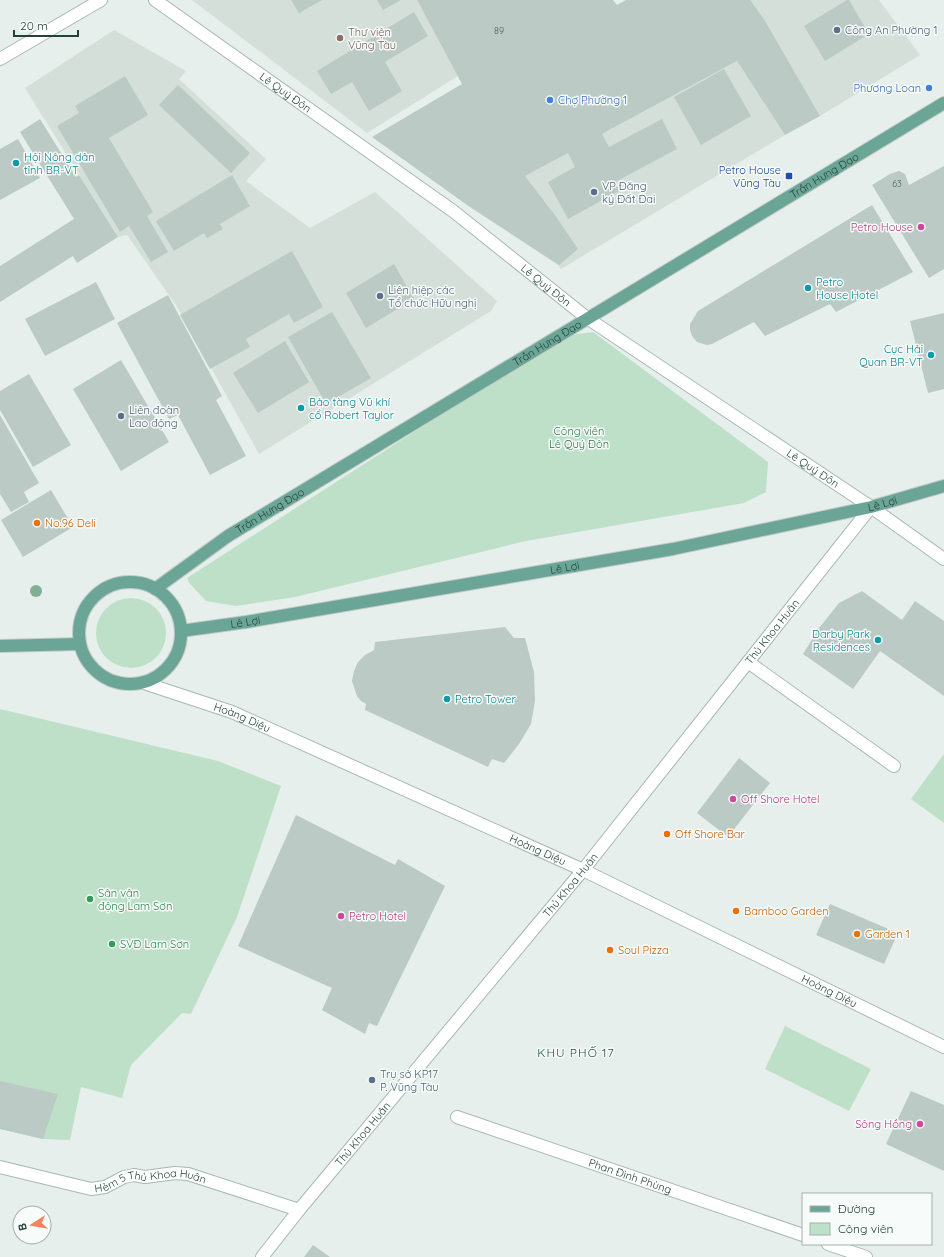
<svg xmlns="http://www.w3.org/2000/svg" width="944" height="1257" font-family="Quicksand,sans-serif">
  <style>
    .built { fill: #d4dfda }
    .green { fill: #bfe0c8 }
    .building { fill: #bbcac4 }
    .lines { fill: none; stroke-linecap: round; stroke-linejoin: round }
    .minor-casing { stroke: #a8b8b2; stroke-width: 14 }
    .major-casing { stroke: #c2cac8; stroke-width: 14 }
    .minor { stroke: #fff; stroke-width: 12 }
    .major { stroke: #6aa596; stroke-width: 12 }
    .tree { fill: #80af93 }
    .service-dot { fill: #5c6f8a; stroke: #f7fbf9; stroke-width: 1.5 }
    .education-dot { fill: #8d6e63; stroke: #f7fbf9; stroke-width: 1.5 }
    .shop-dot { fill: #3f7fe0; stroke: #f7fbf9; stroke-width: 1.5 }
    .culture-dot { fill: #0f9aa8; stroke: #f7fbf9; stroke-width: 1.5 }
    .transit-dot { fill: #1a4fb4; stroke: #f7fbf9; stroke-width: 1.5 }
    .hotel-dot { fill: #d1479c; stroke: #f7fbf9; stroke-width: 1.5 }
    .food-dot { fill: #e8710a; stroke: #f7fbf9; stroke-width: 1.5 }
    .leisure-dot { fill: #2e9e5b; stroke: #f7fbf9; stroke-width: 1.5 }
    .labels { text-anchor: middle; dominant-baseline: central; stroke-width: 3; stroke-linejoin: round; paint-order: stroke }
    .number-label { font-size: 9px; fill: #4a645c }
    .service-label { font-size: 11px; fill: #4e5e75; stroke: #f7fbf9; text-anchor: start }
    .education-label { font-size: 11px; fill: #785e54; stroke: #f7fbf9; text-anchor: start }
    .shop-label { font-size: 11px; fill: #366cbe; stroke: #f7fbf9; text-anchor: end }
    .street-label { font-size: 11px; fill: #24423a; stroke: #f7fbf9 }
    .culture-label { font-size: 11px; fill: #0d838f; stroke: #f7fbf9; text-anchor: start }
    .transit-label { font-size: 11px; fill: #164399; stroke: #f7fbf9; text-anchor: end }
    .hotel-label { font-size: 11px; fill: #b23c85; stroke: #f7fbf9; text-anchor: end }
    .park-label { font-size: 11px; fill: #2d7a4b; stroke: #f7fbf9 }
    .food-label { font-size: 11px; fill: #c56008; stroke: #f7fbf9; text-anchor: start }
    .leisure-label { font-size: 11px; fill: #27864d; stroke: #f7fbf9; text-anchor: start }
    .neighbourhood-label { font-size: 12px; letter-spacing: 1px; fill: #1f5548; stroke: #f7fbf9 }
  </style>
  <rect width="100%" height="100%" fill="#e6efeb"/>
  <path class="built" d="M192 0H417L458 76 367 133Z
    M747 0H879L920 55 820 116Z
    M114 30 186 71 179 79 266 159 246 181 310 228 375 192 497 301 491 311 259 454 176 305 127 235 118 237 25 88Z
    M737 61 785 135 561 269 558 265 467 205 525 176Z"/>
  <path class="green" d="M593 332 768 462 766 492 744 503 526 541 295 597 236 606 206 601 190 584 187 578 563 336Z
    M96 633a35 35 0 1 1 70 0a35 35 0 1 1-70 0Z
    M0 709 218 761 281 786 237 917 191 1014 182 1013 131 1065 122 1098 81 1087 70 1140 43 1139 0 1129Z
    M944 754V823L911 799Z
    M785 1026 871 1069 849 1111 765 1069Z"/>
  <path class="building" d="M291 0H322L299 13Z
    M377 0H401L383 10Z
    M417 0H613L617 5 626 0H750L765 21 820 116 785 135 737 61 602 134 609 147 662 119 677 149 615 182 619 191 568 219 548 182 575 167 568 153 525 176 557 218 578 249 559 265 467 205 372 137 462 84Z
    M847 0H849L869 34 825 61 804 26Z
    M414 12 428 36 385 62 402 91 369 111 352 82 331 94 317 71Z
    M724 69 751 116 701 145 674 97Z
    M125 76 148 115 109 138 153 212 147 216 168 252 151 262 129 226 120 232 57 126 79 113 75 106Z
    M178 85 250 153 231 173 159 105Z
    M40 119 76 177 79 175 118 237 77 263 73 256 0 302V266L74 219 20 132Z
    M18 139 40 178 0 200V149Z
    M944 166V269L929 278 872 185 890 174 899 171 905 174 909 185Z
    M232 175 250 206 220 224 223 229 207 238 204 233 174 251 156 221Z
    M872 205 913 272 836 312 830 304 765 336 754 322 712 344 707 345 697 342 692 336 690 330V324L698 311Z
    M292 251 323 307 294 323 289 314 246 339 250 347 210 369 180 315Z
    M394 264 414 299 366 328 346 293Z
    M96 282 115 319 45 356 25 319Z
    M168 295 222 396 216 400 246 456 210 475 178 415 169 419 117 323Z
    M332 312 371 378 326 404 288 337Z
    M944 313V389L928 393 910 321Z
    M285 341 309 382 258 413 233 373Z
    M121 360 169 442 121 471 73 389Z
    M29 374 71 445 33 467 0 410V391Z
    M0 415 39 483 24 492 29 502 11 512 0 494Z
    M51 490 73 527 23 557 1 520Z
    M862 591 902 620 915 601 944 621V696L880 651 853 689 803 654 819 628 839 603Z
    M505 627 514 638H525L534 672 535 701 531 724 519 744 504 763 492 759 488 767 365 710 366 704 361 701 357 696 352 681 354 671 358 662 365 655 374 650 375 642Z
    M739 758 770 783 728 837 697 813Z
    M296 815 395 865 398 859 445 886 377 1026 369 1023 365 1034 322 1010 332 988 238 946Z
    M830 904 898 933 884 964 816 935Z
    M0 1081 58 1094 43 1139 0 1129Z
    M911 1091 944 1105V1171L886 1144Z
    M313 1245 330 1257H304Z"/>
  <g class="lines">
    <g class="minor-casing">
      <g id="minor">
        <path id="s1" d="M155 0 453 211 587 318 871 507 944 559"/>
        <path d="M0 59 101 0"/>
        <path d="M748 662 894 766"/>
        <path id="s2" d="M144 683 232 712 583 870 944 1047"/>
        <path id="s3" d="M457 1117 803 1235"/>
        <path id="s4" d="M0 1167 91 1189 105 1187 124 1177 134 1175 145 1177 175 1173 188 1174 299 1210"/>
        <path d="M828 1244 866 1257"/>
        <path id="s5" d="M262 1257 299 1210 583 870 871 507"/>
      </g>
    </g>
    <g class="major-casing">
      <g id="major">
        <circle cx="130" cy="633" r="51"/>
        <path id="s6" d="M155 589 228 536 944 103"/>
        <path id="s7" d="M181 631 246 622 673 549 871 507 944 486"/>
        <path d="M0 646 80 644"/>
      </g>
    </g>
    <use href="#minor" class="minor"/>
    <use href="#major" class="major"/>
  </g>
  <circle class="tree" cx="36" cy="591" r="6"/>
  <g class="service-dot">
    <circle cx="837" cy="30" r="4"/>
    <circle cx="594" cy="192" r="4"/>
    <circle cx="380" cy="296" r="4"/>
    <circle cx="121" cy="416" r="4"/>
    <circle cx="372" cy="1080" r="4"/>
  </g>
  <circle class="education-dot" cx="340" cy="38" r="4"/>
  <g class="shop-dot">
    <circle cx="929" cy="88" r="4"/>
    <circle cx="550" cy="100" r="4"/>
  </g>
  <g class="culture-dot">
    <circle cx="16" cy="163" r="4"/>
    <circle cx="808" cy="288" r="4"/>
    <circle cx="931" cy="355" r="4"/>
    <circle cx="301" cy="408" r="4"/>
    <circle cx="878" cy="640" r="4"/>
    <circle cx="447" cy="699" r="4"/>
  </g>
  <rect class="transit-dot" x="785" y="172" width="8" height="8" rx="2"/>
  <g class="hotel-dot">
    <circle cx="921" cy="227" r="4"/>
    <circle cx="733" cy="799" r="4"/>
    <circle cx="341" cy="916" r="4"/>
    <circle cx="920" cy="1124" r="4"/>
  </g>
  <g class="food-dot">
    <circle cx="37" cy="523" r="4"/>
    <circle cx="667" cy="834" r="4"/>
    <circle cx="736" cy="911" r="4"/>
    <circle cx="857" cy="934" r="4"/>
    <circle cx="610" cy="950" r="4"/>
  </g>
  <g class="leisure-dot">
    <circle cx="90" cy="899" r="4"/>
    <circle cx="112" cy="944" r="4"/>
  </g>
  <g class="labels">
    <g class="number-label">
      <text x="499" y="30">89</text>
      <text x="897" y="183">63</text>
    </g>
    <g class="service-label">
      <text x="845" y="30">Công An Phường 1</text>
      <text x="602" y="186">VP Đăng<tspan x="602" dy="13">ký Đất Đai</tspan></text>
      <text x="388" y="290">Liên hiệp các<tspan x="388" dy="13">Tổ chức Hữu nghị</tspan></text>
      <text x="129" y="410">Liên đoàn<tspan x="129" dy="13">Lao động</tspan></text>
      <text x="380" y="1074">Trụ sở KP17<tspan x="380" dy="13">P. Vũng Tàu</tspan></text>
    </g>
    <g class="education-label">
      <text x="348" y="32">Thư viện<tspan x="348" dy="13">Vũng Tàu</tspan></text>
    </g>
    <g class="shop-label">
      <text x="921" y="88">Phương Loan</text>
      <text x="558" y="100" text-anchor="start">Chợ Phường 1</text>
    </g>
    <g class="street-label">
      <text stroke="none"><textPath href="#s1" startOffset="160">Lê Quý Đôn</textPath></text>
      <text stroke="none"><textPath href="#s6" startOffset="787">Trần Hưng Đạo</textPath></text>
      <text stroke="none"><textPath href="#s1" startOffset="484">Lê Quý Đôn</textPath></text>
      <text stroke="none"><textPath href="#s6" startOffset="463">Trần Hưng Đạo</textPath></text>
      <text stroke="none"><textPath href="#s1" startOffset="808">Lê Quý Đôn</textPath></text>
      <text stroke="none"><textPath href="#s7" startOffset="713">Lê Lợi</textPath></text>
      <text stroke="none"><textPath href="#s6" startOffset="139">Trần Hưng Đạo</textPath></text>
      <text stroke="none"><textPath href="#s7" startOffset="389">Lê Lợi</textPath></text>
      <text stroke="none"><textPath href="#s7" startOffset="65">Lê Lợi</textPath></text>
      <text stroke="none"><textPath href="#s5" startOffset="807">Thủ Khoa Huân</textPath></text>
      <text stroke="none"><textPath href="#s2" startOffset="104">Hoàng Diệu</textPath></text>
      <text stroke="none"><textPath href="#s2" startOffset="428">Hoàng Diệu</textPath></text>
      <text stroke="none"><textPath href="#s5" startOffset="483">Thủ Khoa Huân</textPath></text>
      <text stroke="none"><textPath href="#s2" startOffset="752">Hoàng Diệu</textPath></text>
      <text stroke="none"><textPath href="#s5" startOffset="159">Thủ Khoa Huân</textPath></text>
      <text stroke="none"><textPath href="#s3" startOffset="183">Phan Đình Phùng</textPath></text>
      <text stroke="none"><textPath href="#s4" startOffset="155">Hẻm 5 Thủ Khoa Huân</textPath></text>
    </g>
    <g class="culture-label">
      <text x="24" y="157">Hội Nông dân<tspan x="24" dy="13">tỉnh BR-VT</tspan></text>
      <text x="816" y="282">Petro<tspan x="816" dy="13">House Hotel</tspan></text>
      <text x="923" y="349" text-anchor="end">Cục Hải<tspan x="923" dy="13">Quan BR-VT</tspan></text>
      <text x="309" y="402">Bảo tàng Vũ khí<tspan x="309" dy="13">cổ Robert Taylor</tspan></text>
      <text x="870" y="634" text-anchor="end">Darby Park<tspan x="870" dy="13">Residences</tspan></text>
      <text x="455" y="699">Petro Tower</text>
    </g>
    <g class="transit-label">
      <text x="781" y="170">Petro House<tspan x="781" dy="13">Vũng Tàu</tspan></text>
    </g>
    <g class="hotel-label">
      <text x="913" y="227">Petro House</text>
      <text x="741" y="799" text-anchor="start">Off Shore Hotel</text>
      <text x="349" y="916" text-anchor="start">Petro Hotel</text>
      <text x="912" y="1124">Sông Hồng</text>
    </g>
    <g class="park-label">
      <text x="579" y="431">Công viên<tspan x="579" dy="13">Lê Quý Đôn</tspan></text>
    </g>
    <g class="food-label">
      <text x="45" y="523">No.96 Deli</text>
      <text x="675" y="834">Off Shore Bar</text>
      <text x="744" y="911">Bamboo Garden</text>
      <text x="865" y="934">Garden 1</text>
      <text x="618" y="950">Soul Pizza</text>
    </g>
    <g class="leisure-label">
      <text x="98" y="893">Sân vận<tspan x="98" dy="13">động Lam Sơn</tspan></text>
      <text x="120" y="944">SVĐ Lam Sơn</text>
    </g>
    <g class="neighbourhood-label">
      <text x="576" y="1052">KHU PHỐ 17</text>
    </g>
  </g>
  <rect x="802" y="1193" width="130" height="52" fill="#f7fbf9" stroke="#a3b1ad"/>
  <rect x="810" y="1206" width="20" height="6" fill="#6aa596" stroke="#a3b1ad"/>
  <text x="838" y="1213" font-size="12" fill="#24423a">Đường</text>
  <rect x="810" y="1223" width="20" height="12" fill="#bfe0c8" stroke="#a3b1ad"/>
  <text x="838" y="1233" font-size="12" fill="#24423a">Công viên</text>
  <g transform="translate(32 1225) rotate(258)"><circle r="19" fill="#f7fbf9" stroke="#a3b1ad"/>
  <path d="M0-3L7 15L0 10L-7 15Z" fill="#f4845f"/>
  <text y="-6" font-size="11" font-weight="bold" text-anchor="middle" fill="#24423a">B</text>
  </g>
  <path d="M14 30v6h64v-6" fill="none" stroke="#24423a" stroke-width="2"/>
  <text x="20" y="30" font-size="12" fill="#24423a" stroke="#f7fbf9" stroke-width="3" paint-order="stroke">20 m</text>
</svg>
